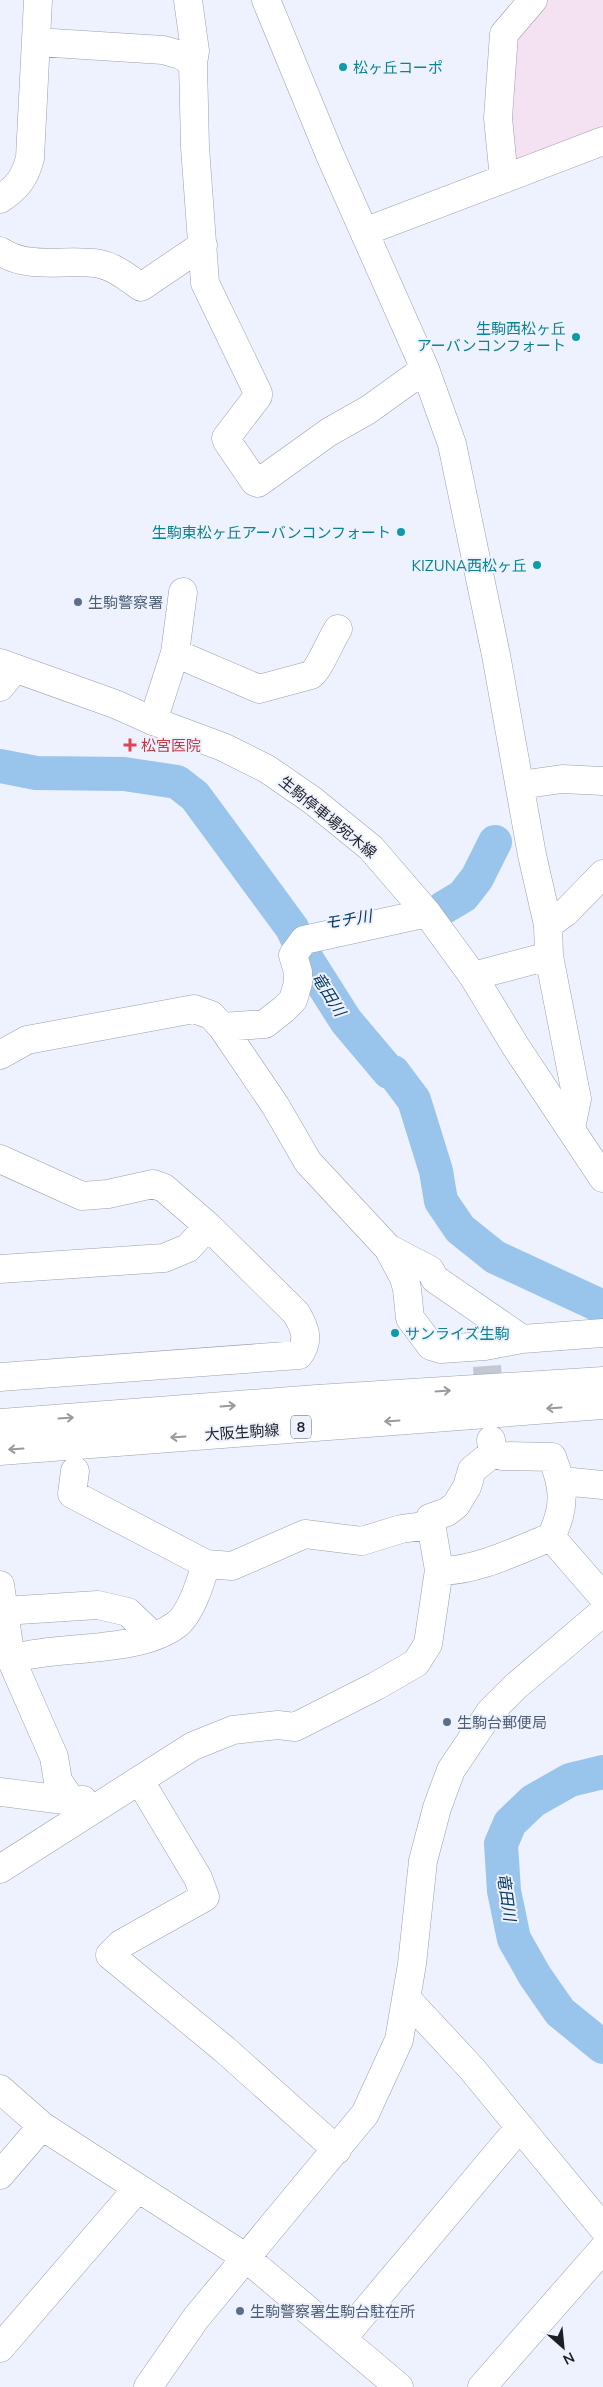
<svg xmlns="http://www.w3.org/2000/svg" width="603" height="2387" font-family="Mulish,'Noto Sans JP',sans-serif">
  <style>
    .education { fill: #f4e2f3 }
    .lines { fill: none; stroke-linecap: round; stroke-linejoin: round }
    .river { stroke: #99c4ec; stroke-width: 34 }
    .minor-tunnel { stroke: #c4c8d2; stroke-width: 28; stroke-dasharray: 28 14; stroke-linecap: butt }
    .minor-casing { stroke: #9b9faa; stroke-width: 29 }
    .major-casing { stroke: #9b9faa; stroke-width: 29 }
    .minor { stroke: #fff; stroke-width: 28 }
    .major { stroke: #fff; stroke-width: 28 }
    .oneway { stroke: #9a9a9c }
    .culture-dot { fill: #0f9aa8; stroke: #eef2fe; stroke-width: 2 }
    .service-dot { fill: #5c6f8a; stroke: #eef2fe; stroke-width: 2 }
    .health-dot { fill: #e0444e; stroke: #eef2fe; stroke-width: 2 }
    .labels { text-anchor: middle; dominant-baseline: central; stroke-width: 4; stroke-linejoin: round; paint-order: stroke }
    .shield { fill: #eef2fe; stroke: #5c5e65; stroke-width: 1 }
    .shield-label { font-size: 14px; font-weight: bold; fill: #1e1f24 }
    .culture-label { font-size: 15px; fill: #0d838f; stroke: #eef2fe; text-anchor: end }
    .service-label { font-size: 15px; fill: #4e5e75; stroke: #eef2fe; text-anchor: start }
    .health-label { font-size: 15px; fill: #be3a42; stroke: #eef2fe; text-anchor: start }
    .street-label { font-size: 15px; fill: #1e1f24; stroke: #eef2fe }
    .water-label { font-size: 16px; font-style: italic; fill: #093a60; stroke: #eef2fe }
  </style>
  <rect width="100%" height="100%" fill="#eef2fe"/>
  <path class="education" d="M538 0H603V136L513 169 508 38Z"/>
  <g class="lines">
    <path class="river" d="M0 766 36 773 124 774 177 782 195 796 292 928 308 961 346 1021 389 1072H393L414 1100 436 1171 441 1201 460 1229 495 1257 603 1307
      M443 908 463 896 477 878 495 842
      M603 1772 570 1780 533 1801 510 1823 501 1844 504 1891 514 1939 535 1976 560 2012 603 2047"/>
    <path class="minor-tunnel" d="M487 1366 490 1411"/>
    <g class="minor-casing">
      <path id="minor" d="M188 0 195 51 193 63 195 147 205 283 258 393V396L226 438 227 441 255 482 258 483 329 432 368 410 425 369
        M266 0 330 155 425 369 452 444 496 655 532 855 548 925 549 956 577 1099 571 1128
        M37 42 163 50 181 55 193 63
        M504 179 498 118 504 34 533 0
        M0 199C17 188 25 178 30 158L38 0
        M364 232 603 141
        M0 251C29 271 67 258 100 264 115 267 128 278 141 287L203 245
        M175 653 259 689 311 675C320 668 330 641 338 629
        M0 687 15 669
        M153 721 175 653 183 592
        M520 785 562 779 603 781
        M548 925 566 912 603 874
        M473 976 549 956
        M222 1027 275 1105 308 1162 388 1248 430 1270 435 1279 522 1339
        M0 1055 27 1040 194 1009 211 1015 222 1027 265 1024 284 1009 293 1000 298 983V972L293 955 304 940 427 913
        M0 1159 82 1196 108 1194 153 1184 164 1188 208 1226 296 1313C305 1328 310 1340 299 1355L0 1377
        M388 1248 404 1278 407 1289 410 1318 431 1346 441 1349 485 1346 522 1339 603 1333
        M0 1269 164 1258 188 1248 208 1226
        M491 1440 493 1453 503 1456 552 1457C564 1487 566 1507 551 1537
        M75 1471 72 1494 206 1564 232 1566 305 1534 362 1541 401 1529 430 1525
        M562 1481 603 1485
        M439 1570C470 1574 521 1549 551 1537L603 1597
        M0 1585 11 1659 54 1757 58 1781 72 1801
        M3 1611 98 1605 128 1612 153 1636
        M11 1659C56 1645 137 1654 176 1625 191 1614 201 1581 206 1564
        M140 1781 198 1878 205 1897 121 1944 110 1955 224 2049 337 2150
        M0 1792 72 1801 83 1800
        M0 1869 193 1746 233 1730 278 1725 295 1727 376 1686 416 1663 428 1644 439 1570 430 1518 447 1512 456 1505 467 1487 472 1470 493 1453
        M407 1999 472 2069 603 2228
        M0 2089 42 2126 245 2257 399 2387
        M0 2175 42 2126
        M342 2339 519 2128
        M0 2348 138 2188
        M148 2387 196 2318 365 2114 399 2040 412 1964 423 1861 437 1808 451 1770 490 1712 516 1686 603 1612
        M482 2387 603 2249"/>
    </g>
    <g class="major-casing">
      <path id="major" d="M0 663 115 704 153 721 223 747 267 769 312 800 371 848 427 913 473 976 516 1047 603 1178
        M0 1423 317 1399 603 1381
        M0 1451 603 1405"/>
    </g>
    <use href="#minor" class="minor"/>
    <use href="#major" class="major"/>
  </g>
  <defs><path id="oneway-shaft" d="M-6 0H5M1.5-3L5.5 0L1.5 3" fill="none" stroke-width="1.6" stroke-linecap="round" stroke-linejoin="round" transform="scale(1.25)"/></defs>
  <g class="oneway">
    <use href="#oneway-shaft" transform="translate(443 1391) rotate(-4)"/>
    <use href="#oneway-shaft" transform="translate(228 1406) rotate(-4)"/>
    <use href="#oneway-shaft" transform="translate(554 1408) rotate(176)"/>
    <use href="#oneway-shaft" transform="translate(66 1418) rotate(-4)"/>
    <use href="#oneway-shaft" transform="translate(392 1421) rotate(176)"/>
    <use href="#oneway-shaft" transform="translate(178 1437) rotate(176)"/>
    <use href="#oneway-shaft" transform="translate(16 1449) rotate(176)"/>
  </g>
  <g class="culture-dot">
    <circle cx="343" cy="67" r="5"/>
    <circle cx="576" cy="337" r="5"/>
    <circle cx="401" cy="532" r="5"/>
    <circle cx="537" cy="565" r="5"/>
    <circle cx="395" cy="1333" r="5"/>
  </g>
  <g class="service-dot">
    <circle cx="78" cy="602" r="5"/>
    <circle cx="447" cy="1722" r="5"/>
    <circle cx="240" cy="2311" r="5"/>
  </g>
  <path class="health-dot" d="M127.5 737.5h5v5h5v5h-5v5h-5v-5h-5v-5h5z"/>
  <g class="labels">
    <rect class="shield" x="291" y="1415.5" width="20" height="23" rx="4"/>
    <g class="shield-label">
      <text x="301" y="1427">8</text>
    </g>
    <g class="culture-label">
      <text x="353" y="67" text-anchor="start">松ヶ丘コーポ</text>
      <text x="566" y="328">生駒西松ヶ丘<tspan x="566" dy="17">アーバンコンフォート</tspan></text>
      <text x="391" y="532">生駒東松ヶ丘アーバンコンフォート</text>
      <text x="527" y="565">KIZUNA西松ヶ丘</text>
      <text x="405" y="1333" text-anchor="start">サンライズ生駒</text>
    </g>
    <g class="service-label">
      <text x="88" y="602">生駒警察署</text>
      <text x="457" y="1722">生駒台郵便局</text>
      <text x="250" y="2311">生駒警察署生駒台駐在所</text>
    </g>
    <g class="health-label">
      <text x="141" y="745">松宮医院</text>
    </g>
    <g class="street-label">
      <text transform="translate(328 817) rotate(39)">生駒停車場宛木線</text>
      <text transform="translate(242 1432) rotate(-4)">大阪生駒線</text>
    </g>
    <g class="water-label">
      <text transform="translate(348 919) rotate(-9)">モチ川</text>
      <text transform="translate(329 994) rotate(58)">竜田川</text>
      <text transform="translate(507 1897) rotate(82)">竜田川</text>
    </g>
  </g>
  <g transform="translate(563 2347) rotate(153)" stroke="#eef2fe" stroke-width="4" paint-order="stroke">
  <path d="M0-4L9 19L0 12L-9 19Z" fill="#1e1f24"/>
  <text y="-8" font-size="14" font-weight="bold" text-anchor="middle" fill="#1e1f24">N</text>
  </g>
</svg>
